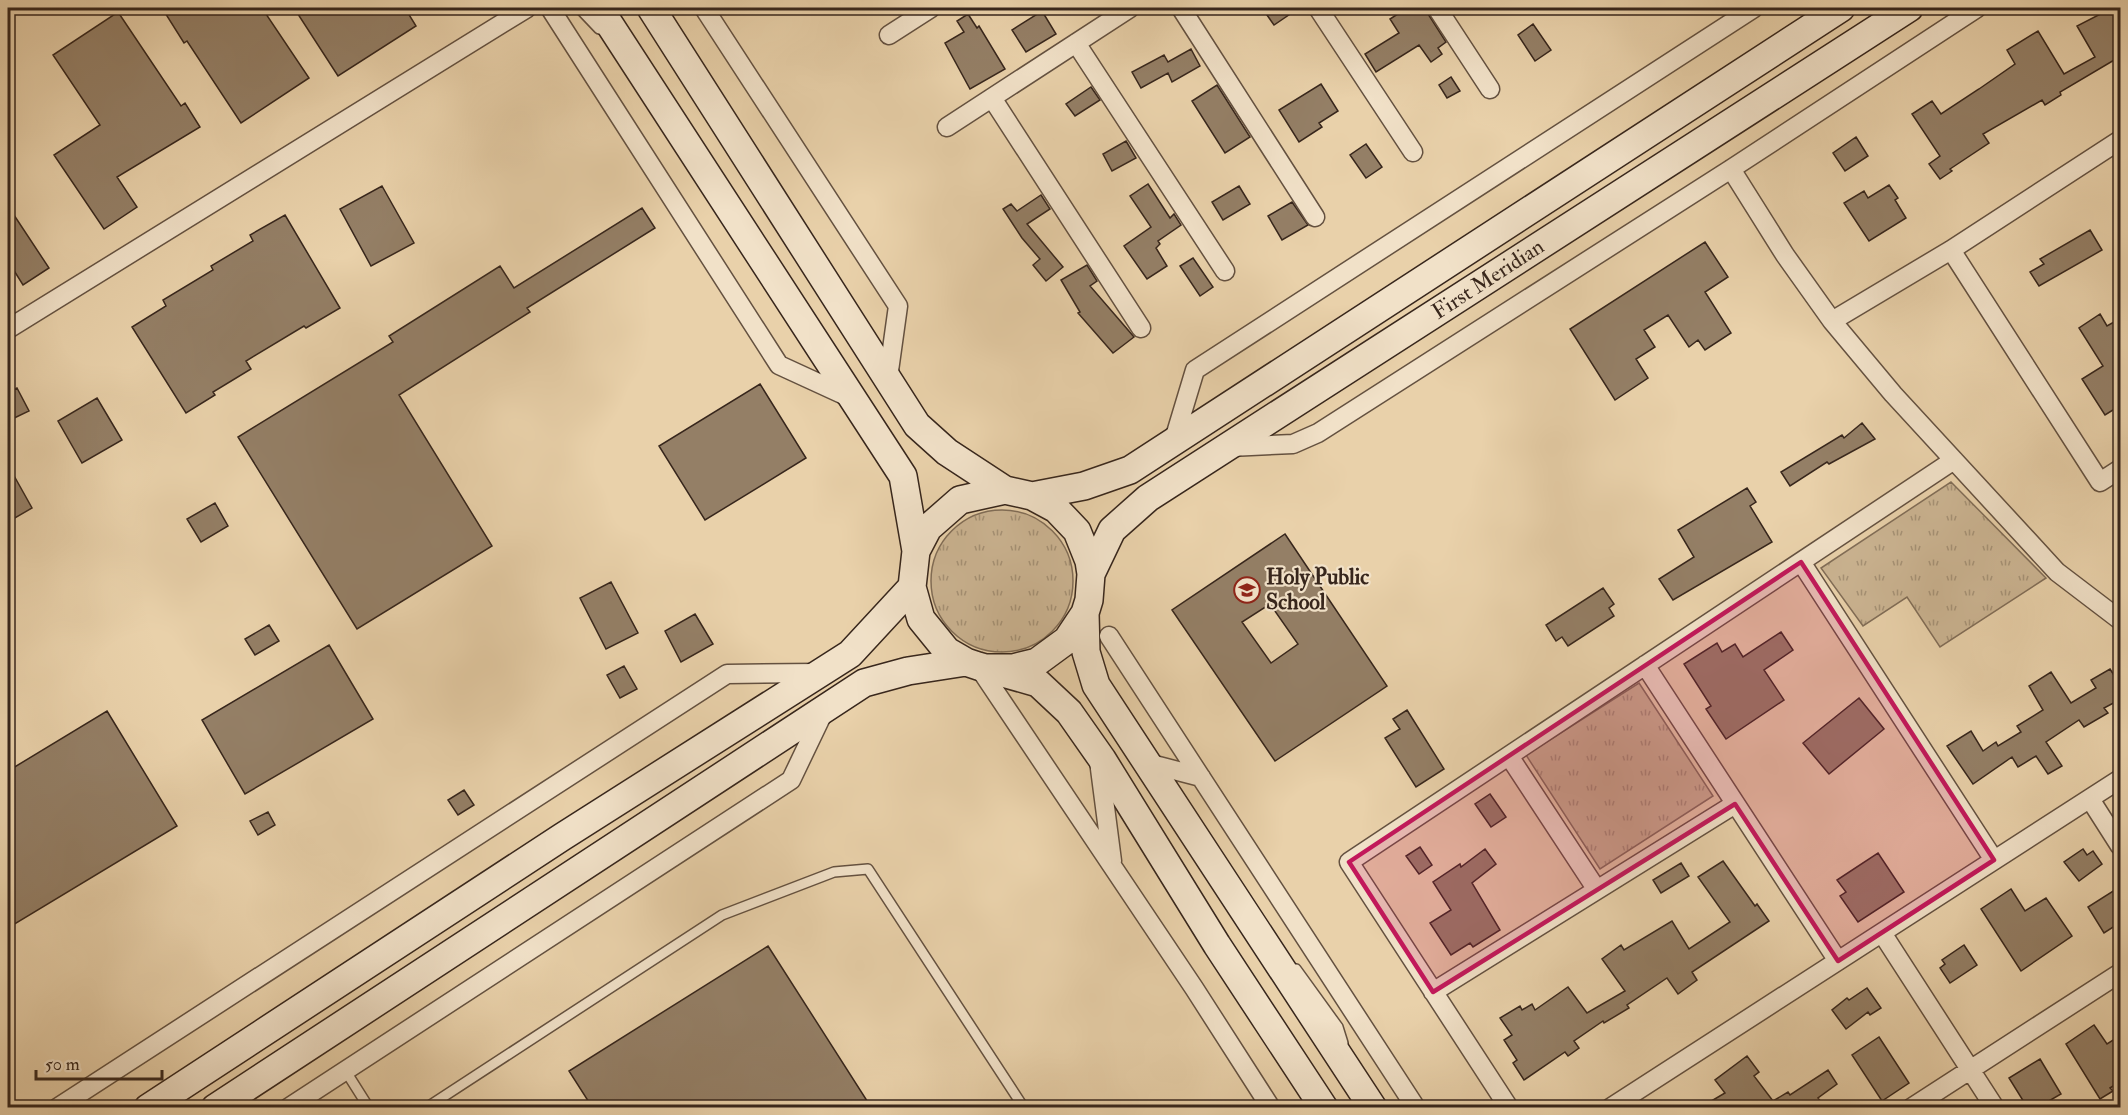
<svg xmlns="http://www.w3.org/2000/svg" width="2128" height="1115" font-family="'IM FELL Double Pica',serif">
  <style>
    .grass { fill: url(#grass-tufts); stroke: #816d57; stroke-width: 1.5 }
    .building { fill: #947f66; stroke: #37261c; stroke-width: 1.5; fill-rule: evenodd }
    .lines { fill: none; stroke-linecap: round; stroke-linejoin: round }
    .lane-casing { stroke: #645140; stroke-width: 12 }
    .street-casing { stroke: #645140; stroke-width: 21 }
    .secondary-casing { stroke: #37261c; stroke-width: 30 }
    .lane { stroke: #f1e1c8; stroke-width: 9 }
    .street { stroke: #f1e1c8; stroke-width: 18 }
    .secondary { stroke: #f1e1c8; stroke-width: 27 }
    .marked { fill: #c2185b; fill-opacity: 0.2; stroke: #c2185b; stroke-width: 4.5; stroke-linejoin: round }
    .labels { text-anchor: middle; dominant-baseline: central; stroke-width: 4.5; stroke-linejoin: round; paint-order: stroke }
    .street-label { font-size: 22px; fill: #37261c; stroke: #f1e1c8 }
    .poi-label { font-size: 22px; font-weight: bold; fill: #37261c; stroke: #f1e1c8; text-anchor: start }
  </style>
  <defs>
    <pattern id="grass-tufts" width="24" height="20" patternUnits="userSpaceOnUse" patternTransform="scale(1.5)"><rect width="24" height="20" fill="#cbb492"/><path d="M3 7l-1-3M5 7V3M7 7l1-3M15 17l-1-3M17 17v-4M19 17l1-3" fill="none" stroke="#a69276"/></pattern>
  </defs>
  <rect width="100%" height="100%" fill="#e9d1aa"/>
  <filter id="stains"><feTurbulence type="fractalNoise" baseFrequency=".00333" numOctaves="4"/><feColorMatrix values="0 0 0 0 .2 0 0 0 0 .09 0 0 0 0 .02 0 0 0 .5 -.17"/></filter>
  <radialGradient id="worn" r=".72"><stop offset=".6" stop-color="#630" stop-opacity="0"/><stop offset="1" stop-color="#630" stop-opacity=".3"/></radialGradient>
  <path class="grass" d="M1951 482 2046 578 1940 647 1907 597 1863 626 1821 568Z
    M931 581a71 71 0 1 1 142 0a71 71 0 1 1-142 0Z
    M1639 683 1713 796 1600 869 1526 755Z"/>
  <path class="building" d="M162 8H262L309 78 241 123 187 41 184 43Z
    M294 8H405L416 26 338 76Z
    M1262 8H1299L1274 25Z
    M1407 8H1426L1428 14 1446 42 1438 48 1442 54 1431 62 1419 45 1376 72 1365 54 1399 33 1390 19Z
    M2112 8H2121V56L2060 92 2061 95 2045 105 2042 100 1983 134 1989 143 1950 169 1952 171 1940 179 1929 164 1940 156 1912 114 1932 101 1941 114 1979 89 2015 64 2007 50 2038 31 2064 74 2095 57 2077 26Z
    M1042 11 1056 34 1026 52 1012 30Z
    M118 12 181 106 185 103 200 127 117 177 137 207 104 229 54 155 100 125 53 55Z
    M968 14 977 28 979 26 1005 69 970 89 945 43 964 32 957 21Z
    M1533 24 1551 50 1535 61 1518 35Z
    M1191 49 1200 66 1172 82 1168 73 1141 88 1132 72 1164 55 1168 62Z
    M1451 77 1460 91 1447 98 1439 85Z
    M1321 84 1338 111 1319 123 1322 127 1299 142 1279 110Z
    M1217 85 1250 137 1225 153 1192 101Z
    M1091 87 1100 100 1075 116 1066 104Z
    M1856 137 1868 156 1845 171 1833 153Z
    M1126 141 1136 158 1112 171 1103 154Z
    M1366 144 1382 167 1366 178 1350 155Z
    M1148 184 1170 218 1174 214 1181 225 1158 241 1160 244 1156 248 1167 266 1147 279 1124 246 1151 227 1130 196Z
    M1889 185 1898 198 1895 200 1906 218 1869 241 1844 203 1864 191 1868 198Z
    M382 186 414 243 371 266 340 209Z
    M1239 186 1250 204 1223 220 1212 202Z
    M1041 195 1050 209 1027 224 1063 267 1046 281 1033 265 1040 259 1022 238 1003 209 1011 204 1017 211Z
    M1292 202 1308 225 1282 240 1268 216Z
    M8 206 49 268 23 285 8 261Z
    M642 208 655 228 527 308 530 312 399 395 492 546 357 629 238 437 393 342 389 336 500 266 514 288Z
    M285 215 340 308 306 328 304 326 246 361 251 369 213 392 215 395 186 413 132 327 166 306 163 300 213 270 211 266 253 241 250 235Z
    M2090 230 2102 250 2039 286 2030 272 2044 264 2040 259Z
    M1705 242 1728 277 1705 292 1731 333 1705 350 1698 340 1689 347 1668 315 1644 330 1655 347 1636 359 1648 378 1615 400 1570 329Z
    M1193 258 1213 287 1200 296 1180 266Z
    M1087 265 1097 281 1090 286 1134 337 1113 353 1078 313 1080 312 1061 280Z
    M2100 314 2107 326 2121 318V405L2105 415 2082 379 2103 366 2079 328Z
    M760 384 806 458 705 520 659 446Z
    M17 388 29 411 8 421V392Z
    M97 398 122 440 82 463 58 421Z
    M1862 423 1875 439 1829 464 1827 462 1790 486 1781 472 1842 435 1844 438Z
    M8 465 32 508 8 522Z
    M1747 488 1756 502 1750 506 1772 542 1673 600 1659 579 1694 557 1678 530Z
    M215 503 228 526 201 542 187 519Z
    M1285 534 1387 686 1275 761 1172 610ZM1270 604 1298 644 1271 663 1242 622Z
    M611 582 638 633 606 649 580 598Z
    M1603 588 1614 604 1609 608 1614 616 1568 646 1562 637 1556 641 1546 625Z
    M695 614 713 644 681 662 665 631Z
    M269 625 279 641 255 655 245 639Z
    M1781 632 1793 650 1764 670 1784 700 1726 739 1706 709 1711 706 1684 664 1717 643 1722 652 1735 644 1743 657Z
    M329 645 373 719 245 794 202 720Z
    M624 666 637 689 620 698 607 675Z
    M2110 669 2121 686V699L2104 708 2108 713 2084 727 2079 720 2046 742 2062 766 2048 774 2036 756 2018 767 2012 757 1973 784 1947 746 1971 731 1983 751 1996 742 1998 746 2021 732 2017 726 2043 710 2029 686 2051 672 2071 703 2096 688 2091 680Z
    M1859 698 1884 729 1829 774 1803 743Z
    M1407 710 1444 769 1416 787 1385 738 1400 729 1393 719Z
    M107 711 177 826 8 928V771Z
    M464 790 474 805 458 815 448 800Z
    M1490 794 1506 817 1491 827 1475 804Z
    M268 812 275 825 258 835 250 821Z
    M1420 847 1432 865 1419 874 1406 856Z
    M1485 849 1496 864 1472 883 1500 930 1473 947 1470 943 1451 955 1430 923 1451 910 1433 882 1460 864 1461 867Z
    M2083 849 2087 855 2093 851 2102 864 2079 881 2064 862Z
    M1878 853 1904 892 1858 922 1840 896 1846 892 1837 880Z
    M1723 861 1755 906 1757 904 1769 921 1692 972 1697 980 1678 994 1667 978 1627 1005 1629 1008 1604 1023 1603 1021 1574 1041 1579 1048 1568 1056 1565 1052 1524 1080 1513 1063 1517 1060 1504 1040 1512 1035 1500 1018 1520 1006 1522 1010 1532 1004 1535 1010 1568 987 1587 1013 1625 991 1602 959 1621 945 1624 950 1672 921 1689 949 1730 922 1698 877Z
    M1681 863 1689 876 1661 893 1653 880Z
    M2121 886V922L2104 933 2088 907Z
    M2011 889 2025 911 2046 898 2072 936 2021 971 1981 909Z
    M1964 945 1977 965 1950 983 1940 968 1945 964 1942 960Z
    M768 946 871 1107H592L569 1071Z
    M1867 988 1881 1008 1870 1015 1868 1012 1846 1029 1832 1010 1847 998 1849 1000Z
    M2094 1025 2107 1044 2121 1035V1081L2110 1088 2113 1091 2100 1099 2066 1044Z
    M1879 1037 1909 1083 1882 1101 1852 1055Z
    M1747 1056 1759 1072 1754 1076 1773 1101 1788 1092 1790 1095 1828 1070 1837 1084 1818 1098 1825 1107H1701L1725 1093 1715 1080Z
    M2040 1059 2061 1094 2047 1102 2051 1107H2027L2009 1078Z"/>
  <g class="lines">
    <g class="lane-casing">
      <path id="lane" d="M579 8 599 29
        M1296 969 1338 1027 1343 1043
        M345 1070 369 1108
        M426 1108 722 915 834 872 868 869 1024 1108"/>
    </g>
    <g class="street-casing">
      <path id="street" d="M550 8 779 365 853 399
        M704 8 898 306 888 378
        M1181 8 1315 217
        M1318 8 1413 152
        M1437 8 1490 89
        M889 35 931 8
        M1076 43 1225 271
        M992 98 1141 328
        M947 127 1130 8
        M1731 169 1785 255 1832 321 1893 394 2057 572 2120 620
        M1951 250 2100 482 2120 469
        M1832 321 1951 250 2120 140
        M8 329 527 8
        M1173 443 1195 370 1754 8
        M1230 447 1293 444 1318 433 1731 169 1977 8
        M1801 562 1994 860
        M1109 636 1416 1108
        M1645 665 1838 961
        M978 666 1194 988 1271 1108
        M1509 756 1597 890
        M1099 761 1112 861
        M1147 763 1201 777
        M2090 799 2120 846
        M1882 933 1995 1108
        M1433 992 1735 804
        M57 1108 727 674 818 673
        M288 1108 791 780 825 709
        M1509 1108 1349 862 1954 460
        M1610 1108 2120 779
        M1911 1108 2120 973"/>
    </g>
    <g class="secondary-casing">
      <path id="secondary" d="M599 8 903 476 916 551
        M651 8 917 425 947 452 1005 490
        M1032 496 1084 486 1130 470 1841 8
        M1091 574 1112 530 1148 498 1909 8
        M1085 613 1086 652 1096 685 1373 1108
        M986 668H1013L1037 662 1067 640 1085 613 1089 600 1091 574 1089 561 1077 531 1056 509 1032 496 1005 490 960 500 928 528 916 551 912 587 921 619 947 651 966 662 978 666 1038 683 1069 712 1102 759 1217 945 1324 1108
        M148 1108 562 837 850 654 912 587
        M215 1108 864 683 908 671 966 662"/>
    </g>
    <use href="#lane" class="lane"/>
    <use href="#street" class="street"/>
    <use href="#secondary" class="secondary"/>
  </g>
  <path class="marked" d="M1801 562 1994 860 1838 961 1735 804 1433 992 1349 862Z"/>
  <defs>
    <g id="school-ring" transform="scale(1.35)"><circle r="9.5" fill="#f1e1c8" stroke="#8f2418" stroke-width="1.5"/><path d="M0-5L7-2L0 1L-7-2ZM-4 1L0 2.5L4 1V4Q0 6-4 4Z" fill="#8f2418"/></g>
  </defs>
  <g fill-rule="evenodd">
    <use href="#school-ring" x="1247" y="590"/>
  </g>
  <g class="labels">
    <g class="street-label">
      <text transform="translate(1488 279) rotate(-33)">First Meridian</text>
    </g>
    <g class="poi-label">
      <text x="1266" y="577">Holy Public<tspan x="1266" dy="25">School</tspan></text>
    </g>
  </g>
  <rect width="2128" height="1115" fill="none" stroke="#e9d1aa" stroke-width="30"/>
  <rect x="9" y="9" width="2110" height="1097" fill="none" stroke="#37261c" stroke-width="3"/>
  <rect x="15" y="15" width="2098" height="1085" fill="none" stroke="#37261c" stroke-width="1.5"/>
  <path d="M36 1070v9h126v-9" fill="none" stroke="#37261c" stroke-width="3"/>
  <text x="45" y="1070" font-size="18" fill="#37261c" stroke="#f1e1c8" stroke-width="4.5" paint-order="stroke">50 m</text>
  <rect width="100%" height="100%" filter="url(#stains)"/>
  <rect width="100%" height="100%" fill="url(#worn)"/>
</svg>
